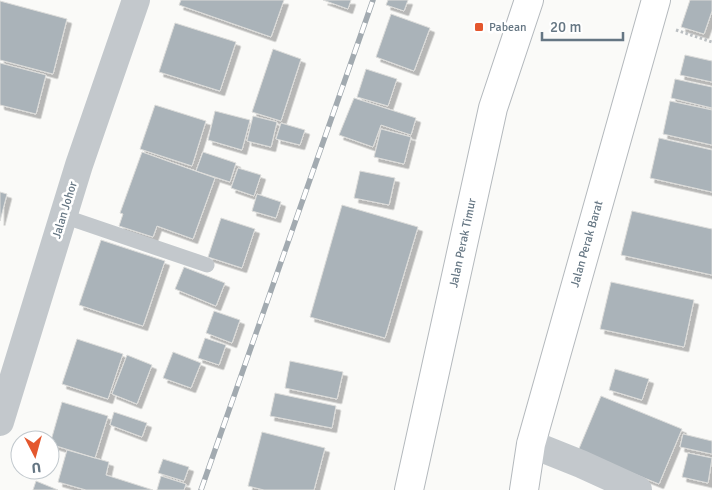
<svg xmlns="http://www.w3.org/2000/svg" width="712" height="490" font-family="Signika,sans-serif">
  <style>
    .building { fill: #aab3b9; stroke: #dcdcda; filter: url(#shadow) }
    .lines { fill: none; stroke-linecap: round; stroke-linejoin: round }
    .highway-casing { stroke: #b4b9bd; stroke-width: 30 }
    .path { stroke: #bbbfc2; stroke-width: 3; stroke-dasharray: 2.5 2.5; stroke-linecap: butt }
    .lane { stroke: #c3c8cc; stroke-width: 15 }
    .street { stroke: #c3c8cc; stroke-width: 28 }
    .highway { stroke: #fff; stroke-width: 28 }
    .rail-casing { stroke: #a2aab0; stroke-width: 5.5 }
    .rail { stroke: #fff; stroke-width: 4; stroke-dasharray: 11; stroke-linecap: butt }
    .poi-dot { fill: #e4572e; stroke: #fff; stroke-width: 2 }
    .labels { text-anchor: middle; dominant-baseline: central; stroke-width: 5; stroke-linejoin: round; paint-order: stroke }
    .poi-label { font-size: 12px; fill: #657683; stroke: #fff; text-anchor: start }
    .street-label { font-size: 12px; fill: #657683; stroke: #fff }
  </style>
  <defs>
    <filter id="shadow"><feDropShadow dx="4.5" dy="4.5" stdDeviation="0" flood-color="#0004"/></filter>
  </defs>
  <rect width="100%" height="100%" fill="#fafaf8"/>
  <path class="building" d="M181 0H284L271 37 179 5Z
    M323 0H351L348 9Z
    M388 0H408L404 11 386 5Z
    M690 0H712V11L704 34 681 27Z
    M0 1 67 19 53 74 0 60Z
    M391 14 430 28 414 71 376 57Z
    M175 23 236 42 220 91 159 72Z
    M273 49 301 59 281 121 252 112Z
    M685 55 712 61V82L680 75Z
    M0 63 46 75 36 114 0 105Z
    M366 69 397 79 388 106 357 97Z
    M675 79 712 87V108L671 98Z
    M354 98 416 118 411 135 381 125 373 147 339 135Z
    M670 101 712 110V145L663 134Z
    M155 105 206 121 192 166 140 149Z
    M215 111 250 120 242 150 208 140Z
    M253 116 277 122 271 147 247 141Z
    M281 123 305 130 300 145 276 139Z
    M381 129 411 137 404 164 374 157Z
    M659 138 712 150V192L650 178Z
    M142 152 215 178 193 239 157 226 153 237 119 226 123 214 120 213Z
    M203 152 236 163 230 182 196 171Z
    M238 168 261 175 254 196 231 188Z
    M360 171 395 178 389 205 354 198Z
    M0 192 7 194 0 221Z
    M257 194 281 202 276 218 252 211Z
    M342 205 418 227 385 338 310 317Z
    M632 211 712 229V275L621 255Z
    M221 218 255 229 242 268 208 257Z
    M101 240 165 261 143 326 79 305Z
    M184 267 225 283 216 306 175 289Z
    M611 282 694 300 684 347 600 329Z
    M214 311 240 320 232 343 206 333Z
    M205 338 226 345 219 365 198 358Z
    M77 339 123 354 108 399 62 384Z
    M173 352 201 363 191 388 163 378Z
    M127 355 152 365 137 404 112 394Z
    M290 361 343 372 337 399 285 388Z
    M615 369 649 379 642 400 609 390Z
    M275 393 336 406 332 428 270 416Z
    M601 396 682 429 659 484 578 451Z
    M62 402 108 416 95 458 50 444Z
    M114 412 147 423 142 437 110 425Z
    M262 432 325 448 314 490H264L248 486Z
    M683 434 712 441V454L680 447Z
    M67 450 109 462 106 475 153 490H86L58 482Z
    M688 453 712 458 708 483 682 477Z
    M163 459 189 467 184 481 158 473Z
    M161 476 186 484 184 490H157Z
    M36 481 58 490H33Z"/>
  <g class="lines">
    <g class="highway-casing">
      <path id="highway" d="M409 490 493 108 529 0
        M524 490 531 444 656 0"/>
    </g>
    <path class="path" d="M676 30 712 42"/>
    <path class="lane" d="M63 216 207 265"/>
    <path class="street" d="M0 422 79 165 136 0
      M531 444 581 464 638 490"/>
    <use href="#highway" class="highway"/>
    <g class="rail-casing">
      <path id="rail" d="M201 490 373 0"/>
    </g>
    <use href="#rail" class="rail"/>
  </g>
  <rect class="poi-dot" x="474" y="22" width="10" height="10" rx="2.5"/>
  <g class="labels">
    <g class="poi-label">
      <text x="489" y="27">Pabean</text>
    </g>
    <g class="street-label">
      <text transform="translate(65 210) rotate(-73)">Jalan Johor</text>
      <text transform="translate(463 243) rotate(-78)">Jalan Perak Timur</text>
      <text transform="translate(587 244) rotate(-74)">Jalan Perak Barat</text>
    </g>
  </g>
  <g transform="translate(35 455) rotate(174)"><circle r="24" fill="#ffffff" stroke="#c1c8cd"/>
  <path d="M0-4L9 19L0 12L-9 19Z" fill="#e4572e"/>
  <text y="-8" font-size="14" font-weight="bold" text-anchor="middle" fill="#657683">U</text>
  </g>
  <path d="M542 32v8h81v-8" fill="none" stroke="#657683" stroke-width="2.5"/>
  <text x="550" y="32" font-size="15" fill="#657683" stroke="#ffffff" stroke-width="4" paint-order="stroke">20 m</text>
</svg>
